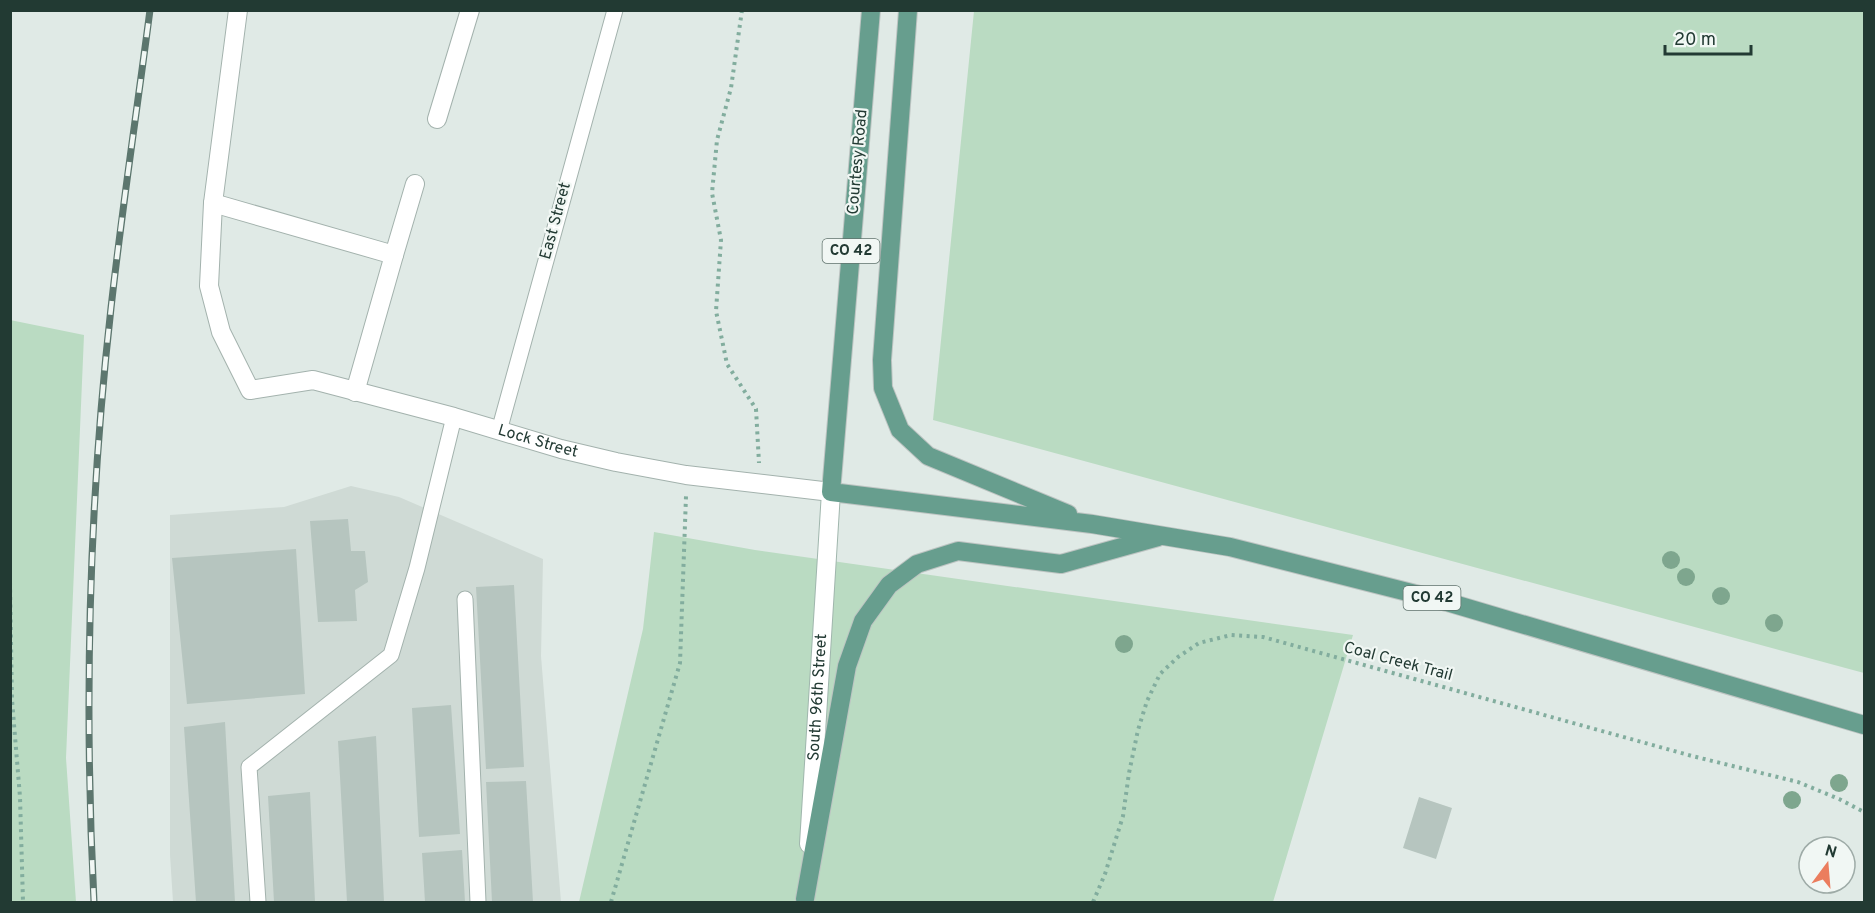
<svg xmlns="http://www.w3.org/2000/svg" width="1875" height="913" font-family="Overpass,sans-serif">
  <style>
    .built { fill: #cfdad5 }
    .green { fill: #badbc2 }
    .building { fill: #b6c5bf }
    .lines { fill: none; stroke-linecap: round; stroke-linejoin: round }
    .lane-casing { stroke: #a3b2ad; stroke-width: 17 }
    .street-casing { stroke: #a3b2ad; stroke-width: 20 }
    .secondary-casing { stroke: #a0b6ad; stroke-width: 20 }
    .primary-casing { stroke: #bdc4c2; stroke-width: 20 }
    .path { stroke: #82ad9e; stroke-width: 4; stroke-dasharray: 3 4.5; stroke-linecap: butt }
    .lane { stroke: #fff; stroke-width: 15 }
    .street { stroke: #fff; stroke-width: 18 }
    .secondary { stroke: #fff; stroke-width: 18 }
    .primary { stroke: #679e8e; stroke-width: 18 }
    .rail-casing { stroke: #5c766e; stroke-width: 7 }
    .rail { stroke: #f1f7f4; stroke-width: 4.5; stroke-dasharray: 14; stroke-linecap: butt }
    .tree { fill: #7ea68e }
    .labels { text-anchor: middle; dominant-baseline: central; stroke-width: 4.5; stroke-linejoin: round; paint-order: stroke }
    .shield { fill: #f1f7f4; stroke: #60736d; stroke-width: 1.5 }
    .shield-label { font-size: 15px; font-weight: bold; fill: #223a33 }
    .street-label { font-size: 16px; fill: #223a33; stroke: #f1f7f4 }
  </style>
  <rect width="100%" height="100%" fill="#e0eae6"/>
  <path class="built" d="M351 486 399 497 543 559 541 656 561 902H173L170 855V515L284 507Z"/>
  <path class="green" d="M974 11H1864V673L933 420Z
    M10 320 84 335 66 758 76 902H11Z
    M654 532 755 550 1353 635 1273 902H579L643 629Z"/>
  <path class="building" d="M348 519 351 551H365L368 582 355 590 357 621 318 622 310 521Z
    M296 549 305 694 187 704 172 558Z
    M514 585 524 767 486 769 476 587Z
    M451 705 460 834 419 837 412 708Z
    M225 722 235 902H196L184 727Z
    M376 736 384 902H347L338 741Z
    M526 781 533 902H492L486 782Z
    M310 792 315 902H274L268 796Z
    M1419 797 1452 808 1436 859 1403 848Z
    M462 850 465 902H425L422 853Z"/>
  <g class="lines">
    <g class="lane-casing">
      <path id="lane" d="M499 431 615 10
        M465 599 478 902
        M258 902 249 767 391 655 417 568 454 417"/>
    </g>
    <g class="street-casing">
      <g id="street">
        <path id="s1" d="M238 10 213 203 209 286 221 332 250 390 313 380 454 417 561 449 616 462 686 475 831 492"/>
        <path d="M437 119 470 10"/>
        <path d="M213 203 394 255 355 392"/>
        <path d="M394 255 415 184"/>
      </g>
    </g>
    <g class="secondary-casing">
      <g id="secondary">
        <path id="s2" d="M809 844 831 492"/>
      </g>
    </g>
    <g class="primary-casing">
      <path id="primary" d="M871 10 831 492 1092 524 1230 547 1447 602 1864 725
        M908 10 882 360 883 388 900 430 928 456 1068 514
        M805 899 847 666 863 621 889 585 917 564 958 551 1061 564 1158 537"/>
    </g>
    <path class="path" d="M742 10 731 88 717 140 712 193 721 240 716 311 727 364 756 409 759 463
      M10 582 12 700 20 797 23 902
      M611 902 680 663 686 496
      M1093 902 1105 874 1123 816 1129 773 1138 730 1147 701 1160 674 1178 657 1199 643 1231 635 1263 637 1692 756 1798 782 1839 799 1864 812"/>
    <use href="#lane" class="lane"/>
    <use href="#street" class="street"/>
    <use href="#secondary" class="secondary"/>
    <use href="#primary" class="primary"/>
    <g class="rail-casing">
      <path id="rail" d="M94 902C84 706 89 503 111 308 122 209 137 110 150 10"/>
    </g>
    <use href="#rail" class="rail"/>
  </g>
  <g class="tree">
    <circle cx="1671" cy="560" r="9"/>
    <circle cx="1686" cy="577" r="9"/>
    <circle cx="1721" cy="596" r="9"/>
    <circle cx="1774" cy="623" r="9"/>
    <circle cx="1124" cy="644" r="9"/>
    <circle cx="1839" cy="783" r="9"/>
    <circle cx="1792" cy="800" r="9"/>
  </g>
  <g class="labels">
    <g class="shield">
      <rect x="822.5" y="239" width="57" height="24" rx="4.5"/>
      <rect x="1403.5" y="586" width="57" height="24" rx="4.5"/>
    </g>
    <g class="shield-label">
      <text x="851" y="251">CO 42</text>
      <text x="1432" y="598">CO 42</text>
    </g>
    <g class="street-label">
      <text transform="translate(858 162) rotate(-85)">Courtesy Road</text>
      <text transform="translate(556 221) rotate(-75)">East Street</text>
      <text stroke="none"><textPath href="#s1" startOffset="687">Lock Street</textPath></text>
      <text transform="translate(1398 662) rotate(15)">Coal Creek Trail</text>
      <text stroke="none"><textPath href="#s2" startOffset="147">South 96th Street</textPath></text>
    </g>
  </g>
  <rect width="1875" height="913" fill="none" stroke="#223a33" stroke-width="24"/>
  <g transform="translate(1827 865) rotate(16)"><circle r="28" fill="#f1f7f4" stroke="#9eaba7" stroke-width="1.5"/>
  <path d="M0-4.5L10 22L0 15L-10 22Z" fill="#eb7d5e"/>
  <text y="-9" font-size="16" font-weight="bold" text-anchor="middle" fill="#223a33">N</text>
  </g>
  <path d="M1665 45v9h86v-9" fill="none" stroke="#223a33" stroke-width="3"/>
  <text x="1674" y="45" font-size="18" fill="#223a33" stroke="#f1f7f4" stroke-width="4.5" paint-order="stroke">20 m</text>
</svg>
